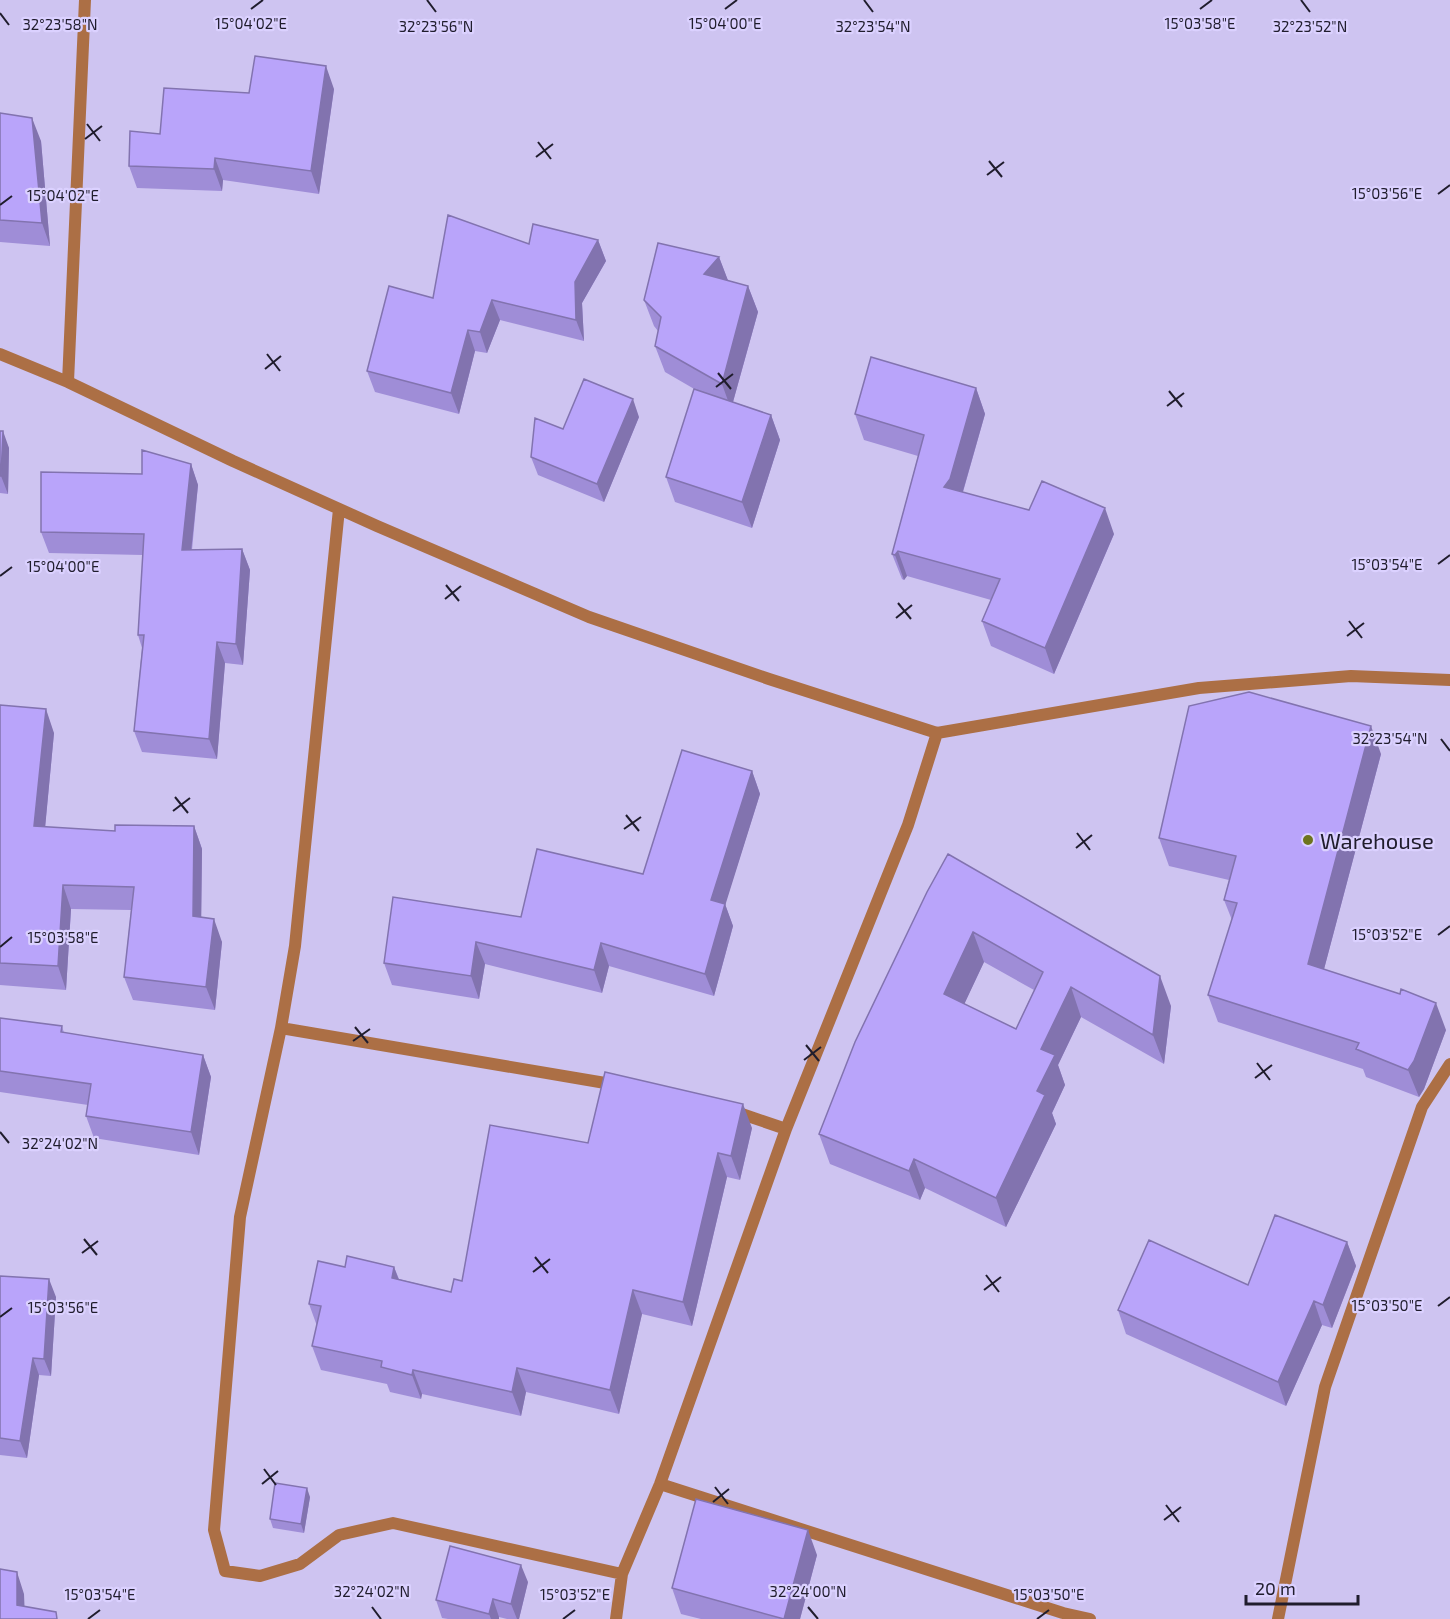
<svg xmlns="http://www.w3.org/2000/svg" width="1450" height="1619" font-family="'Exo 2',sans-serif">
  <style>
    .lines { fill: none; stroke-linecap: round; stroke-linejoin: round }
    .street { stroke: #ac6f45; stroke-width: 12 }
    .wall { fill: #9f8dd7; fill-rule: evenodd }
    .shaded-wall { fill: #8273af }
    .building { fill: #b9a4fa; stroke: #8273af; stroke-width: 1.5; fill-rule: evenodd }
    .ticks { fill: none; stroke: #201d2d; stroke-width: 2 }
    .poi-dot { fill: #6d741d; stroke: #dbd1ff; stroke-width: 2 }
    .labels { text-anchor: middle; dominant-baseline: central; stroke-width: 4.5; stroke-linejoin: round; paint-order: stroke }
    .poi-label { font-size: 22px; fill: #201d2d; stroke: #dbd1ff; text-anchor: start }
    .ticks-label { font-size: 15px; text-anchor: middle; fill: #201d2d; stroke: #dbd1ff; stroke-width: 4.5; stroke-linejoin: round; paint-order: stroke }
  </style>
  <rect width="100%" height="100%" fill="#cec4f1"/>
  <g class="lines">
    <path class="street" d="M0 354 68 382 233 461 377 526 589 617 769 679 937 733 1199 688 1351 676 1450 680
      M68 382 85 0
      M339 509 295 946 281 1028 240 1217 214 1530 225 1571 260 1576 300 1564 339 1535 393 1523 622 1574
      M281 1028 617 1085
      M733 1111 786 1129
      M660 1484 1063 1613 1090 1619
      M616 1619 622 1574 660 1484 786 1129 908 825 937 733
      M1278 1619 1325 1387 1422 1107 1450 1064"/>
  </g>
  <path class="wall" d="M334 89 319 194 223 180 222 191 137 188 129 166 160 134 249 93Z
    M0 113 41 141 50 246 0 242Z
    M598 240 606 261 582 303 584 341 500 320 487 353 475 351 459 414 375 392 367 371 433 298 529 244Z
    M719 257 728 281 748 286 758 312 733 402 771 415 780 440 752 528 675 502 666 477 696 390 665 372 655 346 658 331 654 326 644 300Z
    M976 388 985 414 963 492 1114 534 1054 674 991 646 982 621 991 600 907 576 904 580 902 579 892 554 918 456 864 440 855 414Z
    M639 417 604 502 538 475 531 457 563 429Z
    M0 431 9 448 8 494 0 493Z
    M191 464 198 485 192 550 242 549 250 570 243 665 225 663 217 759 142 752 134 731 142 648 138 635 143 555 49 553 41 532 142 474Z
    M0 705 54 733 45 827 115 831 194 826 202 849 201 917 222 942 215 1010 133 1000 124 977 131 910 71 909 66 990 0 985Z
    M1381 754 1324 969 1446 1030 1424 1089 1419 1097 1366 1077 1363 1069 1218 1022 1208 995 1232 920 1224 900 1229 880 1169 866 1159 838Z
    M752 771 760 794 725 904 733 926 714 996 609 966 602 993 485 964 479 999 392 985 384 963 521 917 643 874Z
    M927 892 1171 1006 1164 1064 1081 1017 1058 1065 1065 1085 1052 1113 1056 1124 1006 1227 925 1188 920 1200 830 1164 819 1134ZM984 962 1034 990 1016 1029 964 1004Z
    M0 1018 62 1026 64 1033 203 1055 211 1077 199 1155 94 1138 86 1116 88 1105 0 1092Z
    M752 1128 740 1180 727 1177 692 1326 642 1314 619 1414 526 1392 521 1416 422 1394 421 1399 390 1392 387 1384 321 1370 312 1346 317 1326 309 1304 345 1267H394L399 1279 451 1292 588 1143Z
    M1347 1242 1356 1266 1332 1328 1322 1325 1286 1406 1126 1334 1118 1310 1248 1285Z
    M0 1276 56 1297 51 1376 39 1375 27 1458 0 1455Z
    M310 1497 304 1533 273 1528 270 1519Z
    M817 1555 800 1619H701L681 1614 672 1588Z
    M528 1582 519 1619H507L499 1617V1619H448L442 1618 436 1600Z"/>
  <path class="shaded-wall" d="M326 66 334 89 319 194 311 171Z
    M32 118 41 141 50 246 42 223Z
    M215 158 223 180 222 191 214 169Z
    M598 240 606 261 582 303 584 341 576 320 575 282Z
    M719 257 729 283 704 274Z
    M748 286 758 312 731 409 722 384Z
    M492 300 500 320 487 353 480 332Z
    M468 330 475 351 459 414 451 393Z
    M976 388 985 414 959 505 944 487Z
    M633 399 639 417 604 502 597 484Z
    M771 415 780 440 752 528 742 502Z
    M3 431 9 448 8 494 1 476Z
    M191 464 198 485 189 571 182 550Z
    M1105 508 1114 534 1054 674 1045 648Z
    M242 549 250 570 243 665 236 644Z
    M898 551 907 576 904 580 895 555Z
    M217 642 225 663 217 759 209 739Z
    M46 709 54 733 43 850 34 826Z
    M1371 726 1381 754 1318 992 1308 964Z
    M752 771 760 794 720 922 711 900Z
    M194 826 202 849 201 940 193 916Z
    M63 885 71 909 66 990 58 966Z
    M725 904 733 926 714 996 705 974Z
    M214 919 222 942 215 1010 206 987Z
    M973 932 984 962 955 1024 944 994Z
    M476 942 485 964 479 999 471 976Z
    M601 943 609 966 602 993 594 970Z
    M1160 976 1171 1006 1164 1064 1153 1035Z
    M1071 987 1081 1017 1058 1065 1065 1085 1052 1113 1056 1124 1006 1227 996 1198 1037 1091 1041 1049Z
    M1436 1003 1446 1030 1424 1089 1419 1097 1408 1070Z
    M203 1055 211 1077 199 1155 191 1132Z
    M743 1104 752 1128 740 1180 731 1156Z
    M718 1153 727 1177 692 1326 683 1302Z
    M914 1159 925 1188 920 1200 909 1171Z
    M1347 1242 1356 1266 1332 1328 1323 1305Z
    M394 1267 403 1291 392 1278Z
    M49 1279 56 1297 51 1376 44 1359Z
    M633 1290 642 1314 619 1414 610 1390Z
    M1314 1301 1322 1325 1286 1406 1278 1382Z
    M33 1358 39 1375 27 1458 20 1441Z
    M517 1368 526 1392 521 1416 512 1392Z
    M413 1370 422 1394 421 1399 412 1375Z
    M307 1488 310 1497 304 1533 301 1524Z
    M808 1530 817 1555 800 1619H784Z
    M521 1565 528 1582 519 1619H517L511 1604Z
    M17 1572 24 1594 25 1619 17 1605Z
    M493 1599 499 1617V1619H491L489 1614Z"/>
  <path class="building" d="M255 56 326 66 311 171 215 158 214 169 129 166 130 131 160 134 164 88 249 93Z
    M0 113 32 118 42 223 0 220Z
    M448 215 529 244 533 224 598 240 575 282 576 320 492 300 480 332 468 330 451 393 367 371 389 286 433 298Z
    M658 243 719 257 704 274 748 286 722 384 655 346 661 317 644 300Z
    M871 357 976 388 950 479 944 487 1029 510 1042 481 1105 508 1045 648 982 621 1000 579 898 551 895 555 892 554 924 435 855 414Z
    M584 379 633 399 597 484 531 457 535 418 563 429Z
    M694 389 771 415 742 502 666 477Z
    M0 431H3L1 476H0Z
    M142 450 191 464 182 550 242 549 236 644 217 642 209 739 134 731 144 635H138L144 534 41 532V472L142 474Z
    M1249 692 1371 726 1308 964 1400 994 1401 989 1436 1003 1414 1061 1408 1070 1356 1049 1359 1043 1208 995 1237 903 1224 900 1236 856 1159 838 1189 706Z
    M0 705 46 709 34 826 115 831V825L194 826 193 916 214 919 206 987 124 977 134 887 63 885 58 966 0 963Z
    M682 750 752 771 711 900 725 904 705 974 601 943 594 970 476 942 471 976 384 963 393 897 521 917 537 849 643 874Z
    M948 854 1160 976 1153 1035 1071 987 1041 1049 1055 1055 1037 1091 1045 1095 996 1198 914 1159 909 1171 819 1134 855 1042 927 892ZM973 932 1043 972 1016 1029 944 994Z
    M0 1018 62 1026 61 1032 203 1055 191 1132 86 1116 91 1084 0 1071Z
    M605 1072 743 1104 731 1156 718 1153 683 1302 633 1290 610 1390 517 1368 512 1392 413 1370 412 1375 381 1367 382 1361 312 1346 321 1306 309 1304 318 1261 345 1267 347 1256 394 1267 392 1278 451 1292 454 1279 462 1281 490 1125 588 1143Z
    M1275 1215 1347 1242 1323 1305 1314 1301 1278 1382 1118 1310 1149 1240 1248 1285Z
    M0 1276 49 1279 44 1359 33 1358 20 1441 0 1438Z
    M275 1483 307 1488 301 1524 270 1519Z
    M696 1499 808 1530 784 1619 672 1588Z
    M450 1546 521 1565 511 1604 493 1599 489 1614 436 1600Z
    M0 1569 17 1572V1605L56 1612 57 1619H0Z"/>
  <path class="ticks" d="M427 0 436 12M864 0 873 12M1301 0 1310 12M251 9 263 0M725 9 737 0M1200 9 1212 0M0 13 9 25M87 124 100 141M85 139 102 126M538 142 551 159M536 157 553 144M989 161 1002 177M987 175 1004 162M1438 194 1450 185M0 205 12 196M267 354 280 371M265 369 281 356M718 373 731 389M716 387 733 374M1169 391 1182 407M1167 406 1184 393M1438 564 1450 555M0 576 12 567M446 585 459 601M445 599 461 586M898 603 911 619M896 618 912 605M1349 621 1362 638M1347 636 1364 623M1441 739 1450 751M175 797 188 813M173 811 190 798M626 815 639 831M624 829 641 817M1077 833 1090 850M1076 848 1092 835M1438 935 1450 926M0 947 12 937M355 1027 368 1043M353 1041 370 1029M806 1045 819 1061M804 1060 821 1047M1257 1063 1270 1080M1255 1078 1272 1065M0 1132 9 1143M84 1239 97 1255M82 1253 98 1241M535 1257 548 1273M533 1272 550 1259M986 1275 999 1292M984 1290 1001 1277M1438 1306 1450 1297M0 1317 12 1308M264 1469 276 1485M262 1484 278 1471M715 1487 728 1504M713 1502 729 1489M1166 1505 1179 1522M1164 1520 1181 1507M372 1607 381 1619M808 1607 818 1619M88 1619 100 1610M563 1619 575 1610M1037 1619 1049 1610"/>
  <circle class="poi-dot" cx="1308" cy="840" r="6"/>
  <g class="labels">
    <g class="poi-label">
      <text x="1320" y="840">Warehouse</text>
    </g>
  </g>
  <g class="ticks-label">
    <text x="251" y="29">15°04'02"E</text>
    <text x="725" y="29">15°04'00"E</text>
    <text x="1200" y="29">15°03'58"E</text>
    <text x="60" y="30">32°23'58"N</text>
    <text x="436" y="32">32°23'56"N</text>
    <text x="873" y="32">32°23'54"N</text>
    <text x="1310" y="32">32°23'52"N</text>
    <text x="1387" y="199">15°03'56"E</text>
    <text x="63" y="201">15°04'02"E</text>
    <text x="1387" y="570">15°03'54"E</text>
    <text x="63" y="572">15°04'00"E</text>
    <text x="1390" y="744">32°23'54"N</text>
    <text x="1387" y="940">15°03'52"E</text>
    <text x="63" y="943">15°03'58"E</text>
    <text x="60" y="1149">32°24'02"N</text>
    <text x="1387" y="1311">15°03'50"E</text>
    <text x="63" y="1313">15°03'56"E</text>
    <text x="372" y="1597">32°24'02"N</text>
    <text x="808" y="1597">32°24'00"N</text>
    <text x="100" y="1600">15°03'54"E</text>
    <text x="575" y="1600">15°03'52"E</text>
    <text x="1049" y="1600">15°03'50"E</text>
  </g>
  <path d="M1246 1595v9h112v-9" fill="none" stroke="#201d2d" stroke-width="3"/>
  <text x="1255" y="1595" font-size="18" fill="#201d2d" stroke="#dbd1ff" stroke-width="4.5" paint-order="stroke">20 m</text>
</svg>
